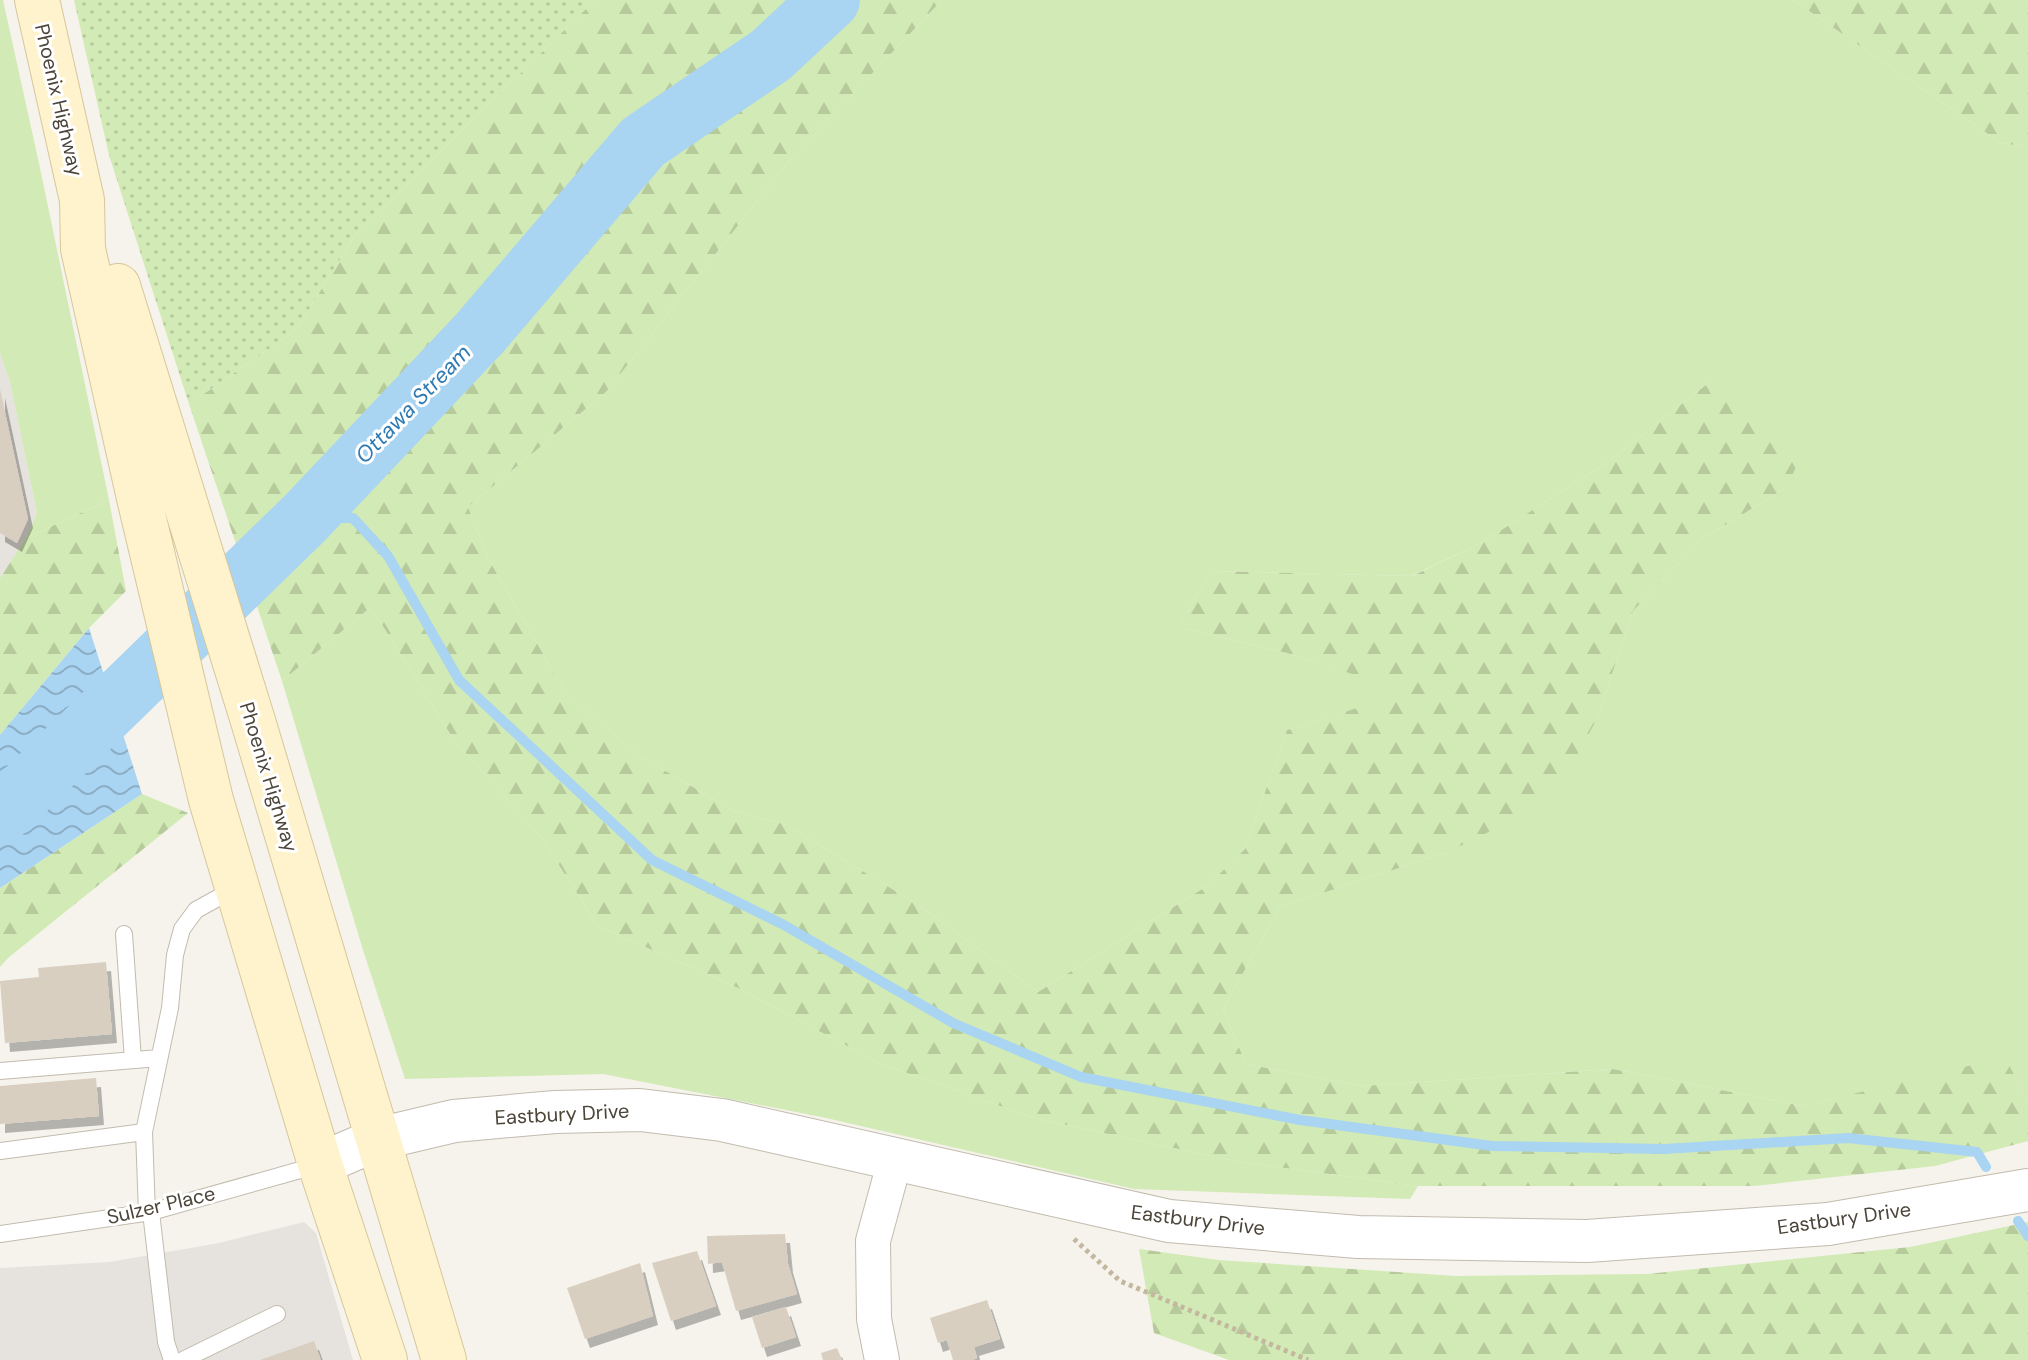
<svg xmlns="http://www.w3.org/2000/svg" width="2028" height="1360" font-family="'DM Sans',sans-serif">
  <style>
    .industrial { fill: #e6e2dd }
    .grass { fill: #d2eab5 }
    .forest { fill: url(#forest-firs) }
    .park { fill: url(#park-dots) }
    .water { fill: url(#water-waves) }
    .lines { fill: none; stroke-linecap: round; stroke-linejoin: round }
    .stream { stroke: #a9d4f2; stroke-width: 10 }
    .river { stroke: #a9d4f2; stroke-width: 60 }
    .building { fill: #d8cfc1; filter: url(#shadow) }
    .service-casing { stroke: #c2bbae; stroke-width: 18 }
    .minor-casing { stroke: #c2bbae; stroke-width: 36 }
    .tertiary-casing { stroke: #c2bbae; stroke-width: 44 }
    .secondary-casing { stroke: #d6c79b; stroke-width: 46 }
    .path { stroke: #c4b79f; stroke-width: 5; stroke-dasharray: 4 4; stroke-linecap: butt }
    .service { stroke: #fff; stroke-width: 16 }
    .minor { stroke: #fff; stroke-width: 34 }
    .tertiary { stroke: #fff; stroke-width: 42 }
    .secondary { stroke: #fff3cd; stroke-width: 44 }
    .labels { text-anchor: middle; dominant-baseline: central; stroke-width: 6; stroke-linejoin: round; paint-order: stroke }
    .street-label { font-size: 20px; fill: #4b4439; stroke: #fff }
    .water-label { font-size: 22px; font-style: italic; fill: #2e7ab2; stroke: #fff }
  </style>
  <defs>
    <pattern id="forest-firs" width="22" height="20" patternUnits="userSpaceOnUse" patternTransform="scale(2)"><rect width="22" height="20" fill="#d2eab5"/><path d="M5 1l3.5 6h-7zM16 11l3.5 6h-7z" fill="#b6ca9c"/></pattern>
    <pattern id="park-dots" width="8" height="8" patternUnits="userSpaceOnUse" patternTransform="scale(2)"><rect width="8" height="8" fill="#d2eab5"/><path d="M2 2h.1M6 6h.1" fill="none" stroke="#b6ca9c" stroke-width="1.8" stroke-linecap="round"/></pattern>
    <pattern id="water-waves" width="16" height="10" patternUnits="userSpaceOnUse" patternTransform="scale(2)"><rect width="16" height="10" fill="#a9d4f2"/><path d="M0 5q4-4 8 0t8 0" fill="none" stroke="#8caec5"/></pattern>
    <filter id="shadow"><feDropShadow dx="5" dy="9" stdDeviation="0" flood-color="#0004"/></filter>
  </defs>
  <rect width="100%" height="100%" fill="#f6f3ec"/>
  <path class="industrial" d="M0 353 10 382 37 513 26 538 0 578Z
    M304 1222 316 1233 353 1360H0V1268L110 1262 219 1243Z"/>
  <path class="grass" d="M0 0H3L40 168 109 500 26 538 37 513 10 382 0 353Z
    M942 0H1793L2001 143 2028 147V1102L2005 1058 1803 1106 1613 1069 1362 1086 1246 1064 1223 1009 1280 907 1448 852 1597 719 1633 611 1702 539 1786 488 1711 381 1608 462 1481 543 1411 576 1212 571 1178 627 1287 653 1410 692 1287 730 1245 849 1207 886 1038 992 920 906 787 825 734 811 640 756 565 692 489 560 468 507 606 392 790 160Z
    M371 607 454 740 541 837 598 926 738 988 879 1063 1034 1118 1234 1161 1418 1186 1410 1199 1134 1189 826 1118 603 1074 405 1079 363 950 282 681Z"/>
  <path class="forest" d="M595 0H942L790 160 606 392 468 507 489 560 565 692 640 756 734 811 787 825 920 906 1038 992 1207 886 1245 849 1287 730 1408 692 1287 653 1178 627 1212 571 1412 576 1481 543 1608 462 1711 381 1800 459 1786 488 1702 539 1633 611 1597 719 1551 801 1448 852 1280 907 1223 1009 1246 1064 1362 1086 1613 1069 1803 1106 2005 1057 2028 1102V1141L1935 1166 1754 1186H1418L1234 1161 1034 1118 879 1063 738 988 598 926 541 837 454 740 371 607 282 681 189 404 296 330 355 235Z
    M1793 0H2028V147L2001 143Z
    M109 500 126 591 89 628 0 735V578L26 538Z
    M142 794 188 813 8 958 0 967V888Z
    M2028 1222V1360H1229L1154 1333 1139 1249 1219 1260 1456 1276 1647 1274 1910 1247Z"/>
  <path class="park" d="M74 0H595L355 235 296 330 189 404 109 155Z"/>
  <path class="water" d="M89 628 142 794 0 888V735Z"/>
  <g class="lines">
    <path class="stream" d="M305 518H353L388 556 459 680 652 860 784 925 953 1023 1081 1077 1300 1120 1492 1146 1664 1149 1848 1138 1977 1152 1986 1167
      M2018 1221 2028 1236"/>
    <path class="river" d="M0 815 305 518 479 334 643 142 771 55 830 0"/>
  </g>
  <path class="building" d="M0 389 28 519 17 543 0 533Z
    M106 962 112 1034 5 1043 0 981 39 977 38 968Z
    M96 1078 99 1116 0 1124V1086Z
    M785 1234 788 1264 797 1294 736 1311 722 1262 708 1264 707 1236Z
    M697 1251 716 1306 671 1321 652 1263Z
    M640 1263 653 1316 585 1339 567 1288Z
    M987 1300 1000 1339 974 1347 977 1358 972 1360H953L947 1340 938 1343 930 1318Z
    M786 1307 796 1337 762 1348 752 1317Z
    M314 1341 321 1360H260Z
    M837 1348 842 1360H823L821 1353Z"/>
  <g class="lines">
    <g class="service-casing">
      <path id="service" d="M124 934 133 1060
        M0 1071 159 1058
        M0 1151 144 1132
        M151 1212 166 1342 172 1360
        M147 1213 144 1132 170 1008 175 955 182 929 196 910 236 888
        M0 1234 151 1212 318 1165
        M183 1360 277 1314"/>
    </g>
    <g class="minor-casing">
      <path id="minor" d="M882 1360 874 1319 873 1241 895 1160"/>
    </g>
    <g class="tertiary-casing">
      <path id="tertiary" d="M320 1164 378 1139 454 1121 555 1112 640 1110 722 1120 1169 1221 1358 1237 1587 1241 1828 1224 2028 1190"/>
    </g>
    <g class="secondary-casing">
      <path id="secondary" d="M37 0 82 200 83 249 139 498 211 800 320 1164 385 1360
        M118 286 253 721 444 1360"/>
    </g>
    <path class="path" d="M1074 1239 1120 1281 1308 1360"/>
    <use href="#service" class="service"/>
    <use href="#minor" class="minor"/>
    <use href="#tertiary" class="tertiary"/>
    <use href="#secondary" class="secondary"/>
  </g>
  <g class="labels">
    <g class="street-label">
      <text transform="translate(59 100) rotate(77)">Phoenix Highway</text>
      <text transform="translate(269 777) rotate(73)">Phoenix Highway</text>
      <text transform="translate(562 1114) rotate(-3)">Eastbury Drive</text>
      <text transform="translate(161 1205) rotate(-13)">Sulzer Place</text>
      <text transform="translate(1844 1218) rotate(-8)">Eastbury Drive</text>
      <text transform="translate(1198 1220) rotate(7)">Eastbury Drive</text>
    </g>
    <g class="water-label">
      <text transform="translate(413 404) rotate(-46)">Ottawa Stream</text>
    </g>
  </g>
</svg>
